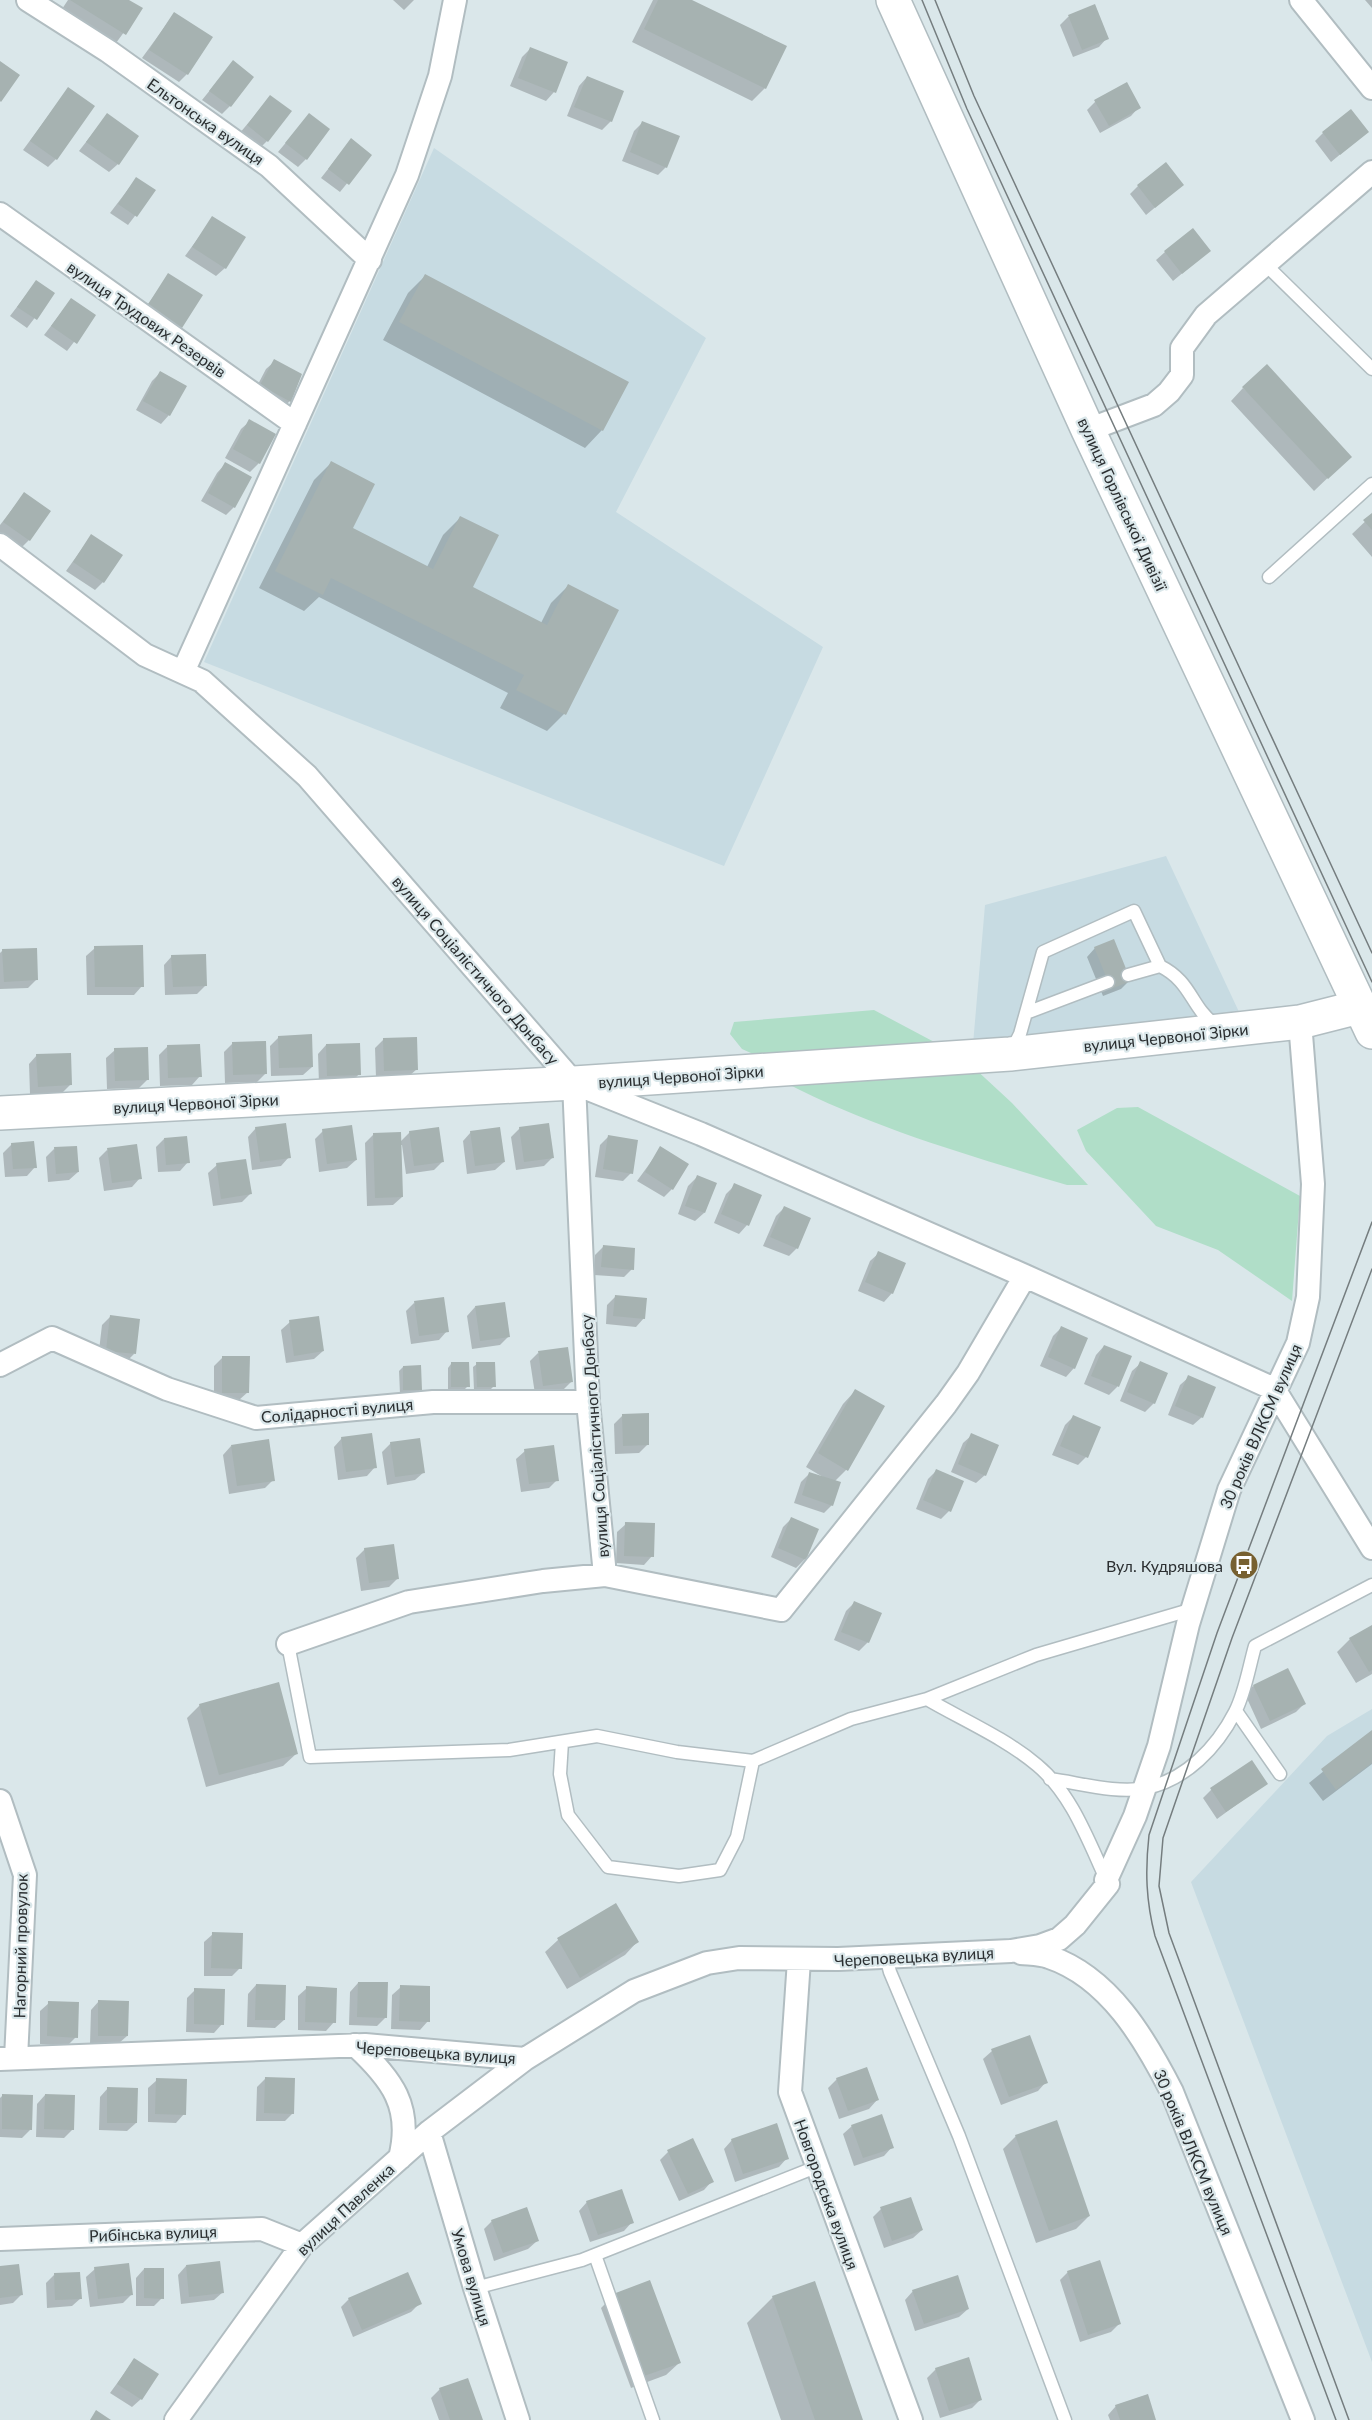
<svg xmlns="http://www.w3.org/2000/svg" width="1372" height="2420" font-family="Lato,sans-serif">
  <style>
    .built { fill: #c7dbe2 }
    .green { fill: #b0dec8 }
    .shadow { fill: #0003 }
    .building { fill: #a6b2b1 }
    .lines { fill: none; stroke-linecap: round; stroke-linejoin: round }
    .lane-casing { stroke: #b1bdc1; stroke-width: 15 }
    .street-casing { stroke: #b1bdc1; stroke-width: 26 }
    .secondary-casing { stroke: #b1bdc1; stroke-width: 36 }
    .lane { stroke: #fff; stroke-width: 12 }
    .street { stroke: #fff; stroke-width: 22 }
    .secondary { stroke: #fff; stroke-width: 33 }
    .tram { stroke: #757d7f; stroke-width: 1.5 }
    .labels { text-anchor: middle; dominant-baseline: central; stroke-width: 4.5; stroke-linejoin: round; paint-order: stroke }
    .street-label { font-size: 16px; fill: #2b2f31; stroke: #dae7ea }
    .poi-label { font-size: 16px; fill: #2b2f31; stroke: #dae7ea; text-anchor: end }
  </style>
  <rect width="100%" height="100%" fill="#dae7ea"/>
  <path class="built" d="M434 148 706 338 616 512 823 647 724 866 204 662Z
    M1166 856 1247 1029 972 1056 985 905Z
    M1372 1709V2362L1191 1882 1327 1736Z"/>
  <path class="green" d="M874 1010 938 1044 762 1058 742 1049 730 1034 734 1022Z
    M972 1066 1012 1103 1088 1185H1067C971 1156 875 1129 786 1083Z
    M1138 1107 1300 1196 1292 1301 1218 1250 1156 1226 1086 1151 1077 1130 1117 1108Z"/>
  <path class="shadow" d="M68 0H127L141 9 116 43 62 9Z
    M393 0H414L404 10Z
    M653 0H688L765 88 752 101 632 42Z
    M1365 0H1372V8Z
    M1094 6 1107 38 1099 47 1073 57 1060 25 1068 17Z
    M174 14 187 74 179 82 142 58Z
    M531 48 566 63 554 92 546 101 510 86 522 57Z
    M233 62 230 106 222 114 202 100Z
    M587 77 611 121 602 130 567 116 579 86Z
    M68 89 56 159 48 167 23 150Z
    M270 97 267 141 259 149 239 134Z
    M1095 102 1139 107 1131 116 1100 133 1087 110Z
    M107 115 118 164 109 172 79 151Z
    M309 115 306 159 298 167 278 152Z
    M642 123 666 167 658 175 622 161 634 131Z
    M1367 132 1331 162 1315 141 1323 133Z
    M351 140 370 155 340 192 321 178Z
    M136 179 154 191 128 225 110 213Z
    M1182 185 1146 215 1130 194 1138 186Z
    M213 218 225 268 216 276 185 256Z
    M1209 251 1173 281 1156 260 1165 252Z
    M169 275 201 295 172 336 140 315Z
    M425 276 602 430 585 448 383 340 408 293Z
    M36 282 53 294 27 328 10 316Z
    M71 300 94 316 67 351 44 335Z
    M275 361 290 401 281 409 253 394 266 369Z
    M160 373 169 415 161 424 136 410 152 381Z
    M1243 388 1337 469 1314 491 1231 401Z
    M250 421 274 435 259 463 250 472 225 458 241 429Z
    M331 463 351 528 427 567 443 535 461 517 471 587 541 623 551 603 568 586 564 714 547 731 500 708 508 693 319 597 304 611 259 588 314 480Z
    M225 464 234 507 226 515 201 501 217 473Z
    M24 494 29 540 21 548 0 534V525Z
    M1372 515V557L1352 534Z
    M91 536 103 582 95 590 66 571Z
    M95 948 142 986 134 995H87L86 956Z
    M1095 948 1129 981 1121 989 1103 996 1087 957Z
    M3 950 36 980 28 988 0 989V953Z
    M172 956 205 986 197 994 165 995 164 965Z
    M279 1037 312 1067 303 1075 271 1076 270 1046Z
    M384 1039 417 1069 408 1077 376 1078 375 1048Z
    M232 1044 266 1073 257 1082 225 1083 224 1052Z
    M326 1045 359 1074 351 1083 319 1084 318 1054Z
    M167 1047 200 1076 192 1085 160 1086 159 1055Z
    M115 1050 148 1079 139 1088 107 1089 106 1058Z
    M37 1055 70 1085 62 1093 30 1094 29 1064Z
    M256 1128 289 1157 281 1166 252 1170 248 1137Z
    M520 1128 552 1158 544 1166 516 1170 511 1137Z
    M323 1131 356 1160 347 1168 319 1172 315 1139Z
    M410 1132 443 1161 434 1170 406 1174 402 1145H400L402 1197 393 1205 367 1206 365 1143 373 1135 400 1142Z
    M471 1132 504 1162 495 1170 467 1174 463 1141Z
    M608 1137 631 1173 623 1181 595 1177 600 1145Z
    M164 1139 188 1162 180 1171 158 1172 156 1147Z
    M12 1144 35 1167 27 1176 5 1177 3 1153Z
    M661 1148 672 1189 664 1197 637 1181Z
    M54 1149 78 1172 69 1180 48 1182 46 1157Z
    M107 1150 140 1178 132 1187 104 1191 99 1158Z
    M217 1165 250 1194 242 1202 213 1206 208 1173Z
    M697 1177 704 1213 695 1221 678 1214 688 1186Z
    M735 1185 760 1196 747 1225 739 1234 714 1223 726 1194Z
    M784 1208 797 1248 789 1256 763 1246 776 1216Z
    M603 1247 632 1269 624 1277 594 1275 595 1255Z
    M879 1253 892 1293 884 1302 858 1291 870 1261Z
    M616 1296 644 1318 636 1327 606 1324 607 1305Z
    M414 1303 447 1331 439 1340 411 1344 406 1311Z
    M475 1307 508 1337 500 1345 472 1349 467 1316Z
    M110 1317 134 1354 126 1362 98 1359 102 1325Z
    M290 1322 323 1351 314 1359 286 1363 281 1330Z
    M1061 1328 1074 1368 1066 1377 1040 1366 1053 1336Z
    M1104 1346 1130 1357 1117 1387 1109 1395 1084 1384 1096 1355Z
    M538 1353 571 1382 563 1390 535 1394 530 1361Z
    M223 1357 248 1392 239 1400H214V1366Z
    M1141 1363 1154 1403 1145 1412 1120 1401 1132 1371Z
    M451 1364 468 1386 464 1390H448V1368Z
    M477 1364 494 1386 490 1390H474L473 1367Z
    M403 1367 421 1389 417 1393 400 1394 399 1371Z
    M1189 1377 1202 1417 1193 1425 1168 1415 1180 1385Z
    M855 1391 846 1470 834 1482 832 1505 824 1513 794 1503 801 1482 809 1474 823 1477 806 1467 843 1404Z
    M623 1415 648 1444 639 1453 615 1454 614 1424Z
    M1073 1417 1086 1457 1078 1465 1052 1455 1065 1425Z
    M972 1435 985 1475 976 1483 951 1472 963 1443Z
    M342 1438 375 1467 367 1476 338 1480 334 1447Z
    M391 1443 424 1472 415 1480 387 1485 382 1452Z
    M231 1446 273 1480 265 1488 229 1494 223 1455Z
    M525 1451 557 1480 549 1488 521 1492 516 1459Z
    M936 1471 949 1511 941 1519 916 1509 928 1479Z
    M791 1519 805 1559 796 1568 771 1557 783 1527Z
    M626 1524 652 1556 644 1565 616 1563 617 1532Z
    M365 1549 398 1578 389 1587 361 1591 356 1558Z
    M854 1603 880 1613 868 1642 859 1651 834 1640 846 1611Z
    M1372 1627V1674L1356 1683 1337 1652 1350 1639Z
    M1253 1686 1304 1704 1296 1712 1261 1729 1245 1694Z
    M200 1705 296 1754 283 1766 206 1787 187 1718Z
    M1372 1732V1764L1323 1801 1309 1783Z
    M1266 1783 1217 1819 1203 1798 1211 1790Z
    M615 1905 637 1942 625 1955 567 1989 545 1952 558 1940Z
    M213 1934 240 1968 232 1976H204V1942Z
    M358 1983 386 2017 377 2026 349 2025 350 1992Z
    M256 1985 284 2020 275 2028 247 2027 248 1994Z
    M401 1987 428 2021 420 2030 391 2029 392 1995Z
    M307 1988 334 2022 326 2031 298 2030V1996Z
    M195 1990 222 2024 214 2033 186 2032 187 1998Z
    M99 2001 127 2036 118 2044H90L91 2010Z
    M49 2003 76 2037 68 2045 40 2044V2011Z
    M992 2051 1046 2082 1038 2091 1001 2105 983 2059Z
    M265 2079 293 2113 285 2121H256L257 2087Z
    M837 2079 877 2100 869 2109 839 2119 828 2088Z
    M157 2080 184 2114 176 2123 148 2122V2088Z
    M108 2088 136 2123 127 2131 99 2130 100 2097Z
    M3 2095 30 2130 22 2138 0 2137V2098Z
    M45 2095 73 2129 64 2138 36 2137 37 2104Z
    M852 2126 892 2147 884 2156 854 2166 843 2134Z
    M1016 2136 1089 2216 1076 2229 1036 2243 1003 2149Z
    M732 2140 787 2158 779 2167 735 2182 724 2149Z
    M668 2152 712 2181 704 2190 679 2201 660 2160Z
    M587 2202 632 2222 624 2231 590 2242 579 2211Z
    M881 2209 922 2230 913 2238 884 2248 873 2217Z
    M492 2221 537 2241 528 2249 494 2261 484 2229Z
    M186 2266 223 2292 214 2300 181 2304 178 2275Z
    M0 2267 21 2295 13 2303 0 2305Z
    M95 2269 131 2295 123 2303 90 2307 86 2277Z
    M144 2269 162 2298 154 2306H136V2278Z
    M1068 2272 1119 2324 1111 2332 1080 2342 1060 2280Z
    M54 2275 81 2298 72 2306 47 2308 46 2283Z
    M913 2291 968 2309 959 2317 915 2331 905 2300Z
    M614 2295 679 2363 666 2375 631 2388 601 2308Z
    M773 2297 862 2420H781L747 2323Z
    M349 2299 420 2303 411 2312 353 2337 341 2307Z
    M134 2360 141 2399 132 2407 110 2393Z
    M936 2369 981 2399 972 2408 940 2418 927 2378Z
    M440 2389 481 2420H439L431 2398Z
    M1116 2406 1155 2420H1110L1108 2415Z"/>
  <path class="building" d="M70 0H129L143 8 126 35Z
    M658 0H692L787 46 766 89 644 29Z
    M1095 4 1109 39 1082 50 1068 15Z
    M174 12 213 37 188 75 149 50Z
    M530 47 568 62 556 93 518 78Z
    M233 60 254 77 231 107 209 91Z
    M0 61 20 75 1 102 0 101Z
    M587 76 624 91 612 122 574 107Z
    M1127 82 1141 108 1109 126 1094 100Z
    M68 87 95 106 57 160 30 141Z
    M270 95 292 111 268 142 247 125Z
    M1351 109 1369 132 1340 155 1322 132Z
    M107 113 139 136 119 165 86 142Z
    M309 113 330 129 307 160 285 143Z
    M642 121 680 136 667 168 630 152Z
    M351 138 372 155 349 185 328 169Z
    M1166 162 1184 185 1155 208 1137 185Z
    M136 177 156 190 137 217 118 204Z
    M212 216 246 237 226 269 192 247Z
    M1193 228 1211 251 1182 274 1164 251Z
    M168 273 203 295 182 328 147 306Z
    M425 274 629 382 603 431 399 322Z
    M36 280 55 293 37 320 17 307Z
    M71 298 96 315 77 344 51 326Z
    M274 359 302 374 291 402 260 385Z
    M1267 364 1352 457 1328 479 1242 387Z
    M160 371 187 386 170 416 143 401Z
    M249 419 276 434 260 464 233 449Z
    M331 461 375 484 353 528 433 569 460 516 499 535 473 587 547 625 568 584 619 610 566 715 516 690 524 675 331 578 323 595 275 571Z
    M225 462 252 477 235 508 208 493Z
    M24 492 51 511 30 541 3 522Z
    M1372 513V530L1363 520Z
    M91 534 123 555 104 583 73 562Z
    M1114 939 1131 981 1111 989 1094 947Z
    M143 945 144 987H95L94 946Z
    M37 948 38 980 4 982 2 949Z
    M206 954 207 986 173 987 171 955Z
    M312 1034 313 1067 279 1068 278 1036Z
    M417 1037 418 1070 384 1071 383 1038Z
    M266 1041 267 1074 233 1075 232 1042Z
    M360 1043 361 1075 327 1076 326 1044Z
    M200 1044 202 1077 168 1078 167 1045Z
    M148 1047 149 1080 115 1081 114 1048Z
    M71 1053 72 1085 38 1087 36 1054Z
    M286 1123 291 1158 260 1162 255 1127Z
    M549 1123 554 1158 524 1162 519 1127Z
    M352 1125 357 1160 327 1164 322 1129Z
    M439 1127 444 1162 414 1166 409 1131Z
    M500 1127 505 1162 475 1166 470 1131Z
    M401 1132 403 1197 375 1198 373 1133Z
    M608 1135 638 1140 633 1174 603 1169Z
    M187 1136 190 1163 166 1165 164 1138Z
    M34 1141 37 1168 13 1169 11 1143Z
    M137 1144 142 1179 112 1183 107 1148Z
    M77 1146 79 1172 56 1174 54 1147Z
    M660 1146 689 1164 673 1190 645 1172Z
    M246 1159 252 1194 221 1199 216 1163Z
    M697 1175 717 1183 705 1213 685 1206Z
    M734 1183 762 1195 749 1226 721 1214Z
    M784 1206 811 1218 798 1249 770 1237Z
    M603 1245 635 1248 634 1270 601 1267Z
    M878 1251 906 1263 893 1294 865 1282Z
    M615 1295 647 1298 645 1319 613 1316Z
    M444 1297 449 1332 419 1336 414 1301Z
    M505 1302 510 1337 480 1341 475 1306Z
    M110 1315 140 1319 136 1354 106 1351Z
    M319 1316 324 1351 294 1356 289 1320Z
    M1061 1326 1088 1338 1075 1369 1048 1357Z
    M1104 1345 1132 1356 1119 1387 1091 1376Z
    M568 1347 573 1382 543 1386 538 1351Z
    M222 1356H250L249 1393H222Z
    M1140 1361 1168 1373 1155 1404 1127 1392Z
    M451 1362H469L470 1387H451Z
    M476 1362H495L496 1387H477Z
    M421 1365 422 1390H403V1366Z
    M1188 1375 1216 1387 1203 1418 1175 1406Z
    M855 1389 885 1406 848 1471 818 1453Z
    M649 1413V1445L623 1446 622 1414Z
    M1073 1415 1101 1427 1088 1458 1060 1446Z
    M372 1433 377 1468 346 1472 341 1437Z
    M971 1433 999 1445 986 1476 958 1464Z
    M420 1438 425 1473 395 1477 390 1442Z
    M269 1439 275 1481 237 1486 231 1445Z
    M554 1445 559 1481 529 1484 524 1449Z
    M936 1469 964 1481 951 1512 923 1500Z
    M809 1472 841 1482 833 1506 802 1495Z
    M791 1517 819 1529 806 1560 778 1548Z
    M625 1522 655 1523 654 1557 624 1556Z
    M394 1544 399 1579 369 1583 364 1548Z
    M854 1601 882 1613 869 1643 841 1632Z
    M1372 1625V1670L1369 1672 1349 1638Z
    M1288 1668 1306 1704 1270 1721 1253 1685Z
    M279 1682 298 1754 219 1775 199 1704Z
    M1372 1730V1763L1336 1790 1321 1769Z
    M1252 1760 1268 1784 1226 1812 1210 1788Z
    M616 1903 639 1942 580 1978 557 1938Z
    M212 1932 243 1933 242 1969 211 1968Z
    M358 1982H388L387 2018 357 2017Z
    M256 1984 286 1985 285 2020H255Z
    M400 1985 430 1986V2022L399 2021Z
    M306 1986 337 1988 336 2023 305 2022Z
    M194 1988 225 1989 224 2025 194 2024Z
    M98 2000 129 2001 128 2036H98Z
    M48 2001 79 2002 78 2038 47 2036Z
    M1030 2035 1048 2083 1009 2097 991 2049Z
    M867 2067 879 2100 848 2111 836 2078Z
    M265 2077 295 2078 294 2114 264 2113Z
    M156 2078 187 2079 186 2115 155 2114Z
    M107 2087 138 2088 137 2123H107Z
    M2 2094 33 2095 32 2130 2 2129Z
    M45 2094 75 2095 74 2130 44 2129Z
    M882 2114 894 2148 863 2158 851 2125Z
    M1057 2120 1090 2216 1049 2231 1015 2135Z
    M777 2123 789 2159 743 2174 731 2139Z
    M693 2138 714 2182 688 2194 667 2150Z
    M622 2189 634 2223 598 2235 586 2201Z
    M911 2197 923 2230 892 2241 880 2207Z
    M527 2207 539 2241 503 2253 491 2220Z
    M1100 2260 1121 2324 1088 2335 1067 2271Z
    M220 2261 224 2293 189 2297 186 2265Z
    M129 2263 133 2295 98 2299 94 2267Z
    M19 2264 23 2295 0 2298V2266Z
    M144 2268H164V2299L144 2298Z
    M80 2272 82 2299 55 2300 54 2273Z
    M408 2272 422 2304 362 2330 348 2298Z
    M958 2275 969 2309 924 2324 912 2290Z
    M650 2280 681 2363 644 2376 613 2294Z
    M815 2281 863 2420H815L772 2296Z
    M969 2357 982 2400 949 2411 935 2368Z
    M134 2358 159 2374 142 2400 117 2384Z
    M468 2378 483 2420H450L439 2388Z
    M1148 2394 1156 2420H1120L1115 2405Z
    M96 2410 111 2420H90Z"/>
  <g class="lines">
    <g class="lane-casing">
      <path id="lane" d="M1265 264 1372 369
        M1269 577 1372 484
        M1128 975 1160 966C1192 982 1190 1006 1215 1025
        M1026 1013 1108 982
        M1012 1050 1020 1034 1043 952 1134 911 1160 966
        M288 1644 310 1757 509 1750 597 1736 677 1752 753 1761 851 1719 927 1699 1036 1655 1193 1609
        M927 1699C963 1720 1005 1738 1037 1765 1071 1793 1088 1840 1106 1879
        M1236 1711 1280 1774
        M562 1742 560 1774 568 1815 608 1867 679 1876 720 1870 737 1837 753 1761
        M1050 1779C1080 1783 1117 1794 1146 1788 1186 1780 1217 1747 1235 1712 1245 1693 1249 1667 1255 1646L1372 1585
        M886 1957 890 1972 959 2136 1065 2420
        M595 2255 653 2420
        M475 2288 582 2260 816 2167"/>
    </g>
    <g class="street-casing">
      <path id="street" d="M28 0 108 51 269 166 370 260
        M1301 0 1372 88
        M0 214 295 424
        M1088 430 1154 405 1169 392 1182 375V348L1206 315 1372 172
        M0 545 145 655 202 681 307 776 574 1083 588 1402 605 1575
        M183 672 407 175 440 76 455 0
        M581 1086 701 1134 1025 1276 1274 1389 1372 1548
        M0 1365 52 1338 167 1389 256 1418 433 1402H588
        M288 1644 409 1602 543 1581 605 1575 781 1610 946 1404 968 1373 1025 1276
        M0 1801 25 1875 16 2058
        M1021 1953C1030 1954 1041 1954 1049 1957 1109 1977 1145 2039 1172 2092L1303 2420
        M799 1960 790 2092 911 2420
        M355 2045C392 2079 413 2107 400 2158
        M0 2059 365 2045 525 2059
        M429 2132 475 2288 518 2420
        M0 2239 262 2229 302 2245
        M176 2420 302 2245 429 2132 525 2059 634 1991 707 1963 739 1958 838 1959 1011 1951 1040 1946 1059 1939 1075 1925 1108 1884 1106 1880 1135 1816 1159 1746 1188 1624 1229 1490 1298 1343 1308 1297 1313 1184 1300 1022"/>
    </g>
    <g class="secondary-casing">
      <path id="secondary" d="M893 0 1088 430 1372 1032
        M0 1113 574 1083 1010 1054 1300 1022 1359 1007"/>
    </g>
    <use href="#lane" class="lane"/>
    <use href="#street" class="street"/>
    <use href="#secondary" class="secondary"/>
    <path class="tram" d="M922 0 967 109 1372 982
      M935 0 974 96 1372 953
      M1336 2420 1155 1936C1146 1901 1145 1871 1149 1835L1217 1633 1372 1222
      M1349 2420 1169 1933 1159 1886 1163 1838 1232 1638 1372 1269"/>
  </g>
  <defs>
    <g id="bus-disc" transform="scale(1.5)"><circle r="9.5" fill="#776030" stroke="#dae7ea"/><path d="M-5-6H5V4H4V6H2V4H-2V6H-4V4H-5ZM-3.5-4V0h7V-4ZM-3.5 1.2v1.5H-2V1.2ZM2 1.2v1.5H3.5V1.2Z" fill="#fff"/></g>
  </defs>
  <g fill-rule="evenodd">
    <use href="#bus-disc" x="1244" y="1565"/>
  </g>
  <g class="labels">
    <g class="street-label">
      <text transform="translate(206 121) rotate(35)">Ельтонська вулиця</text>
      <text transform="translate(147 319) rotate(35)">вулиця Трудових Резервів</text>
      <text transform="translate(1123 504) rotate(65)">вулиця Горлівської Дивізії</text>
      <text transform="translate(476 970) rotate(49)">вулиця Соціалістичного Донбасу</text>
      <text transform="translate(1166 1037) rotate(-6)">вулиця Червоної Зірки</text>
      <text transform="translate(681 1076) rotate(-4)">вулиця Червоної Зірки</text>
      <text transform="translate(196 1103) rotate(-3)">вулиця Червоної Зірки</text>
      <text transform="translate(337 1410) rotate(-5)">Солідарності вулиця</text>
      <text transform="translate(1260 1426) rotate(-66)">30 років ВЛКСМ вулиця</text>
      <text transform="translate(594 1436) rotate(-94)">вулиця Соціалістичного Донбасу</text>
      <text transform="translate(20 1946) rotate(-89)">Нагорний провулок</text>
      <text transform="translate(914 1956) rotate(-3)">Череповецька вулиця</text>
      <text transform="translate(436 2052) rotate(4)">Череповецька вулиця</text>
      <text transform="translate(1194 2152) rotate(67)">30 років ВЛКСМ вулиця</text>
      <text transform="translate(827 2194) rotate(70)">Новгородська вулиця</text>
      <text transform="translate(345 2209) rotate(-43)">вулиця Павленка</text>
      <text transform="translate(153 2233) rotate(-2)">Рибінська вулиця</text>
      <text transform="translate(472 2277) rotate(73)">Умова вулиця</text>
    </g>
    <g class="poi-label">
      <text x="1223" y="1565">Вул. Кудряшова</text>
    </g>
  </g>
</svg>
